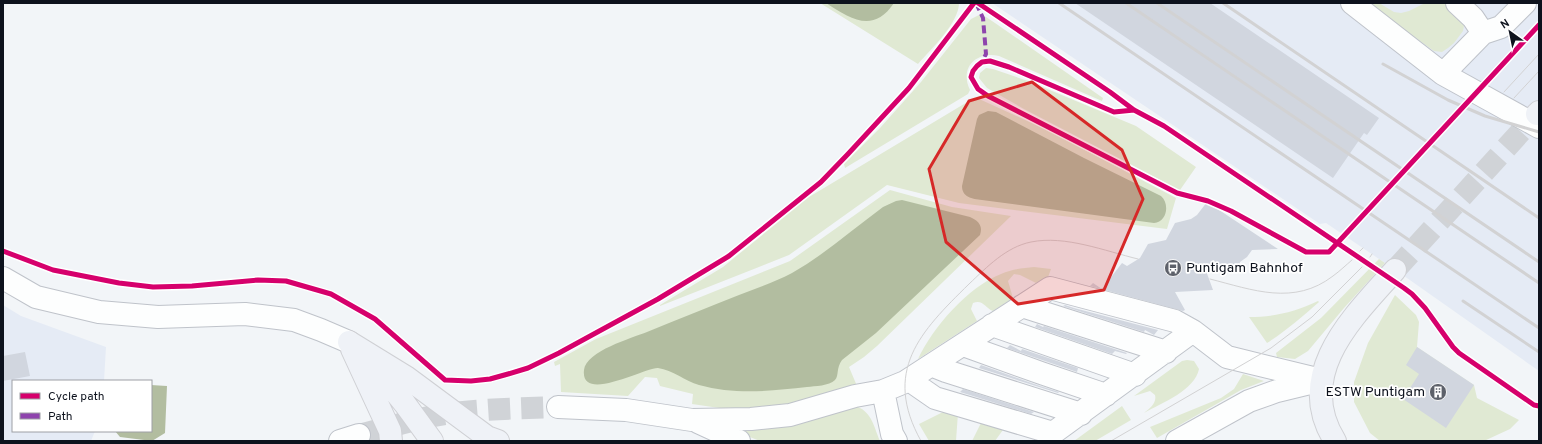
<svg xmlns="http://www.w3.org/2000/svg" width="1542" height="444" font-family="Overpass,sans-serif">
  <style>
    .built { fill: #e5ebf5 }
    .green { fill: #e0e9d3 }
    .water { fill: #b2bda0 }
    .building { fill: #d1d6df }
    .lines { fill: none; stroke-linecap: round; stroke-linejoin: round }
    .minor-tunnel { stroke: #d0d3d7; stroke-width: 22; stroke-dasharray: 22 11; stroke-linecap: butt }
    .major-tunnel { stroke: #d0d3d7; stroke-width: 22; stroke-dasharray: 22 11; stroke-linecap: butt }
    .minor-casing { stroke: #bfc3ca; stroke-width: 24 }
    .major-casing { stroke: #cfd0d4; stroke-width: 24 }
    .minor { stroke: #fdfefe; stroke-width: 22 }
    .major { stroke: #eff2f7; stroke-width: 22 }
    .tram { stroke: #d2d2d3; stroke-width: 1 }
    .rail { stroke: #d2d2d3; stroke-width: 3 }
    .quiet { stroke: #8e44ad; stroke-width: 4; stroke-dasharray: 8 4; stroke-linecap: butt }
    .cycleway-casing { stroke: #fff; stroke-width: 8 }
    .cycleway { stroke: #d6006c; stroke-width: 5 }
    .marked { fill: #d62828; fill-opacity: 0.2; stroke: #d62828; stroke-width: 3; stroke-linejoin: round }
    .labels { text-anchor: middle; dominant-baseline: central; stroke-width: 3.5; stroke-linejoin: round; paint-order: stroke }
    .poi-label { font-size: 14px; fill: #0d121d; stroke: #fff; text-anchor: start }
  </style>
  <rect width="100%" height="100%" fill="#f2f5f8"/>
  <path class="built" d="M992 3H1539V371L1407 278 1326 223 1320 224Z
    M3 305 21 316 106 347 104 381H13V431H95L91 441H3Z"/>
  <path class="green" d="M820 3H959C959 23 931 49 918 64Z
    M1366 3H1379L1394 12 1401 13 1409 11 1425 3 1446 4 1463 20 1464 26 1463 31 1454 43 1448 48 1442 52 1434 51Z
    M979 15 986 17 995 23 1103 98 1102 101 999 56C977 51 959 67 970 90L968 94 845 168 844 164 880 128 921 82 971 19Z
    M986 68 993 69 1028 81 1136 126 1196 167 1180 190 1024 109 987 88 979 78 980 73Z
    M977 98 1047 130 1176 198 1167 229 959 203 887 185 789 255 660 306V305L723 267 809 197 969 101Z
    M890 190 952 207 1011 216 877 346 864 357 849 367 857 386 801 404 733 410 692 404 693 394 660 386 657 378 645 377 628 396 561 392 560 364 555 366 554 362 596 339 790 261Z
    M1379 259 1385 263 1344 308 1308 351 1295 359 1277 357 1276 353 1321 318Z
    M1034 267 1051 269 1047 280H1041L1036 283 1020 275 1014 274 1008 281 1013 298 993 311C985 308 983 299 973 303L971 309 977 321 918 359C933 327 968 287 1001 274 1012 269 1023 268 1034 267Z
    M1395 295 1416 315 1419 322 1417 347 1474 385 1477 398 1519 420 1510 429 1484 441H1380L1370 433 1354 402V382L1368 343Z
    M1318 301 1319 302C1302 317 1286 331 1267 343L1249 317C1274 317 1295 312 1318 301Z
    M1187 360 1194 361 1199 369C1195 390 1162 403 1144 413 1150 408 1157 403 1155 395L1150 391 1134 396 1182 361Z
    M1243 374 1264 381 1241 390 1157 438 1150 427 1221 398 1234 389Z
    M1122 406 1131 420 1095 441H1074Z
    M858 407C872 413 874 427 880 441H760L737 432 736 428Z
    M943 412 958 413 956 441H929L919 424Z
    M983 419 1005 427 995 441H972Z"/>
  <path class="water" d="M826 3H894C873 34 851 19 826 3Z
    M988 111 996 112 1084 158 1161 196C1170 204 1167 222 1154 223L982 200C972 199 962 197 962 186L977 119 979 115Z
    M902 200 970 217C979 221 983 226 980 235L876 333 842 360C836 368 839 376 835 380 829 386 815 386 807 387 771 391 735 395 699 385 685 381 673 370 658 368 646 367 580 404 584 370 586 351 632 338 647 332 678 319 709 307 739 295 757 288 775 282 792 273 824 255 853 229 883 207L896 201Z
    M151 385 167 386 165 433 152 441 120 437 115 431H151Z"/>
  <path class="building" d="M1075 3H1210L1379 118 1367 135 1364 133 1333 178Z
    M1207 202 1278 249 1252 250 1247 257 1240 262 1239 270 1205 268 1213 290 1175 292 1185 310 1183 311 1090 286 1093 283 1102 289 1122 263 1127 266 1140 258 1148 244 1166 240 1175 223 1191 219 1197 215Z
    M1065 305 1074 308 1158 330 1154 335 1145 330 1144 332 1063 306Z
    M1037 324 1043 327 1044 326 1127 353 1126 354 1115 351 1112 354 1035 327Z
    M1010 345 1021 351 1022 349 1078 368 1077 372 1007 348Z
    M1417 347 1474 385 1446 428 1403 399 1419 374 1406 365Z
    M25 352 30 376 3 381V356Z
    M981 365 1037 385 1059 392 1058 393 979 368Z
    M963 389 1034 412 1031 414 960 392Z"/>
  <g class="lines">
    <path class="minor-tunnel" d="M359 435C390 427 421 417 453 413 487 409 523 408 558 407"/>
    <path class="major-tunnel" d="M1395 270 1537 114"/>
    <g class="minor-casing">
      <path id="minor" d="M1352 3 1443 74 1539 127
        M1457 3 1473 18 1483 33
        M1443 74 1483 33 1501 27 1525 3
        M3 278 36 297 99 312 158 317 245 314 294 320 321 330 349 342
        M1022 306 1166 352
        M992 325 1135 375
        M963 345 1041 373 1106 395
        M931 365 946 371 1081 414
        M909 380 935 398 1053 433 1193 331
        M883 391 892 434 896 441
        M558 407 626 410 692 420 751 419 790 415 855 396 883 391 905 382 1050 288 1175 321 1193 331 1227 357 1321 380
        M698 422 739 441
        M340 441 359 435
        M1177 441 1249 401 1277 391 1318 381"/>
    </g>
    <g class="major-casing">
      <path id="major" d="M1537 114 1539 112
        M349 342 406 377 487 437 498 441
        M352 349 390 431 391 441
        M372 363 405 404 432 441
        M1335 441C1293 374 1353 317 1395 270"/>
    </g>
    <use href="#minor" class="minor"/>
    <use href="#major" class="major"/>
    <path class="tram" d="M1504 92 1539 54
      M1514 98 1539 71
      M1360 251 1363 248
      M1370 257 1372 254
      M1210 279C1253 290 1294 306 1333 276 1340 271 1346 265 1352 260
      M921 441C882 371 920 332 969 284 987 267 1006 247 1031 242 1065 235 1105 251 1138 259
      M1111 441 1271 348 1312 317 1362 267"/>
    <path class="rail" d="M1059 3 1539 328
      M1126 3 1539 283
      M1157 3 1539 262
      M1223 3 1539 218
      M1383 64 1448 100 1485 116 1539 132
      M1463 301 1539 352"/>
    <path class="quiet" d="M976 3 983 18 986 54 982 62"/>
    <g class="cycleway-casing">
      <path id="cycleway" d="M978 3 1110 92 1134 110 1164 126 1404 288 1412 294 1425 308 1453 347 1459 353 1534 405 1539 406
        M1134 110 1114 112 1009 67 990 61 982 62 977 66 973 71 971 77 978 89 988 96 1177 193 1208 201 1231 211 1306 252H1329L1539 25
        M3 251 53 270 119 283 153 287 192 286 258 280 286 281 331 294 375 319 445 380 471 381 490 379 508 374 528 368 559 353 658 299 729 256 821 182 848 154 909 88 974 3"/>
    </g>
    <use href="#cycleway" class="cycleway"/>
  </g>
  <path class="marked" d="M1032 82 1122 150 1143 199 1104 290 1018 304 946 242 929 169 969 101Z"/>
  <defs>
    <g id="bus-disc" transform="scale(0.9)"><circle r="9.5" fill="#5d616a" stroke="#fff"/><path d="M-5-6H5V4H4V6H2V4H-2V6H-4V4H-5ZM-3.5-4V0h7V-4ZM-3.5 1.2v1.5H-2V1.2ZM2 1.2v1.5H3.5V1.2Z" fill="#fff"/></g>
    <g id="building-disc" transform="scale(0.9)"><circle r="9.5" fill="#5d616a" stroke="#fff"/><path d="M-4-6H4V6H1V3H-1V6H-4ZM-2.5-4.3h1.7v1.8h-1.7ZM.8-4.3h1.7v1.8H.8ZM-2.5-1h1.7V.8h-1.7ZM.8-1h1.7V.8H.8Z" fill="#fff"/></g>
  </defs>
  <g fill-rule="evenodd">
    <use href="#bus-disc" x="1173" y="268"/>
    <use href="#building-disc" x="1438" y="392"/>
  </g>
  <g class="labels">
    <g class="poi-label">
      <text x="1186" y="268">Puntigam Bahnhof</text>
      <text x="1425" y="392" text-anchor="end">ESTW Puntigam</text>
    </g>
  </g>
  <rect width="1542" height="444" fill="none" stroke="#0d121d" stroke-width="8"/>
  <rect x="12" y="380" width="140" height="52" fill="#ffffff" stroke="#9ea0a5"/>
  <rect x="20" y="393" width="20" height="6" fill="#d6006c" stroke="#9ea0a5"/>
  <text x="48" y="400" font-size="12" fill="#0d121d">Cycle path</text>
  <rect x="20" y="413" width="20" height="6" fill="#8e44ad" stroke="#9ea0a5"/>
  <text x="48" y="420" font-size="12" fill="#0d121d">Path</text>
  <g transform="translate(1510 32) rotate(327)" stroke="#ffffff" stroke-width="3" paint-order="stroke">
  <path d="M0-3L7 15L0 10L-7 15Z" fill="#0d121d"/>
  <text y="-6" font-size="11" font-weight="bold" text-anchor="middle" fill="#0d121d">N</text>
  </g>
</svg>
